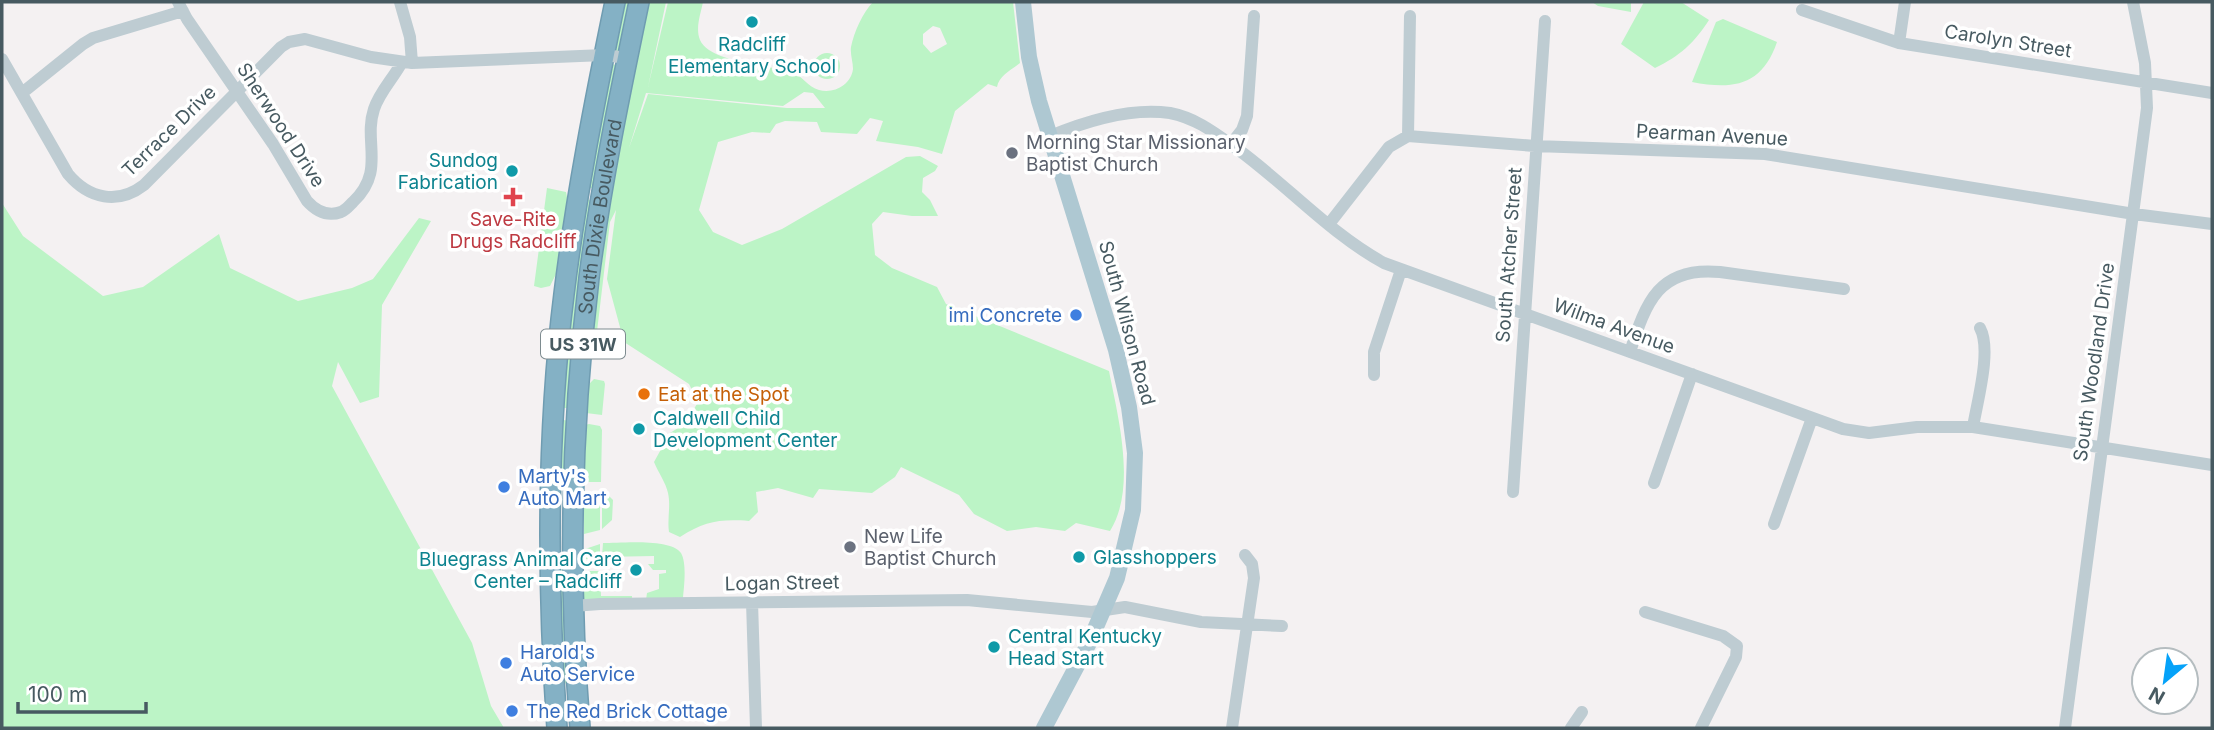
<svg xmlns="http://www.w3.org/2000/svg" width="2214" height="730" font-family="Inter,sans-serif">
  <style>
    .green { fill: #bcf4c6; fill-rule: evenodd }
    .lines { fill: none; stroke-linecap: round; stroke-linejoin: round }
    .highway-casing { stroke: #6f9cb1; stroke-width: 22 }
    .minor { stroke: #beccd2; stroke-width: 12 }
    .major { stroke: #aec8d2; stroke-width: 16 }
    .highway { stroke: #84b1c5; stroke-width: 19 }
    .culture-dot { fill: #0f9aa8; stroke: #fff; stroke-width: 2.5 }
    .worship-dot { fill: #6b7280; stroke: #fff; stroke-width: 2.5 }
    .health-dot { fill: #e0444e; stroke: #fff; stroke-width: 2.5 }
    .shop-dot { fill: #3f7fe0; stroke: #fff; stroke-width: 2.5 }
    .food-dot { fill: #e8710a; stroke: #fff; stroke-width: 2.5 }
    .labels { text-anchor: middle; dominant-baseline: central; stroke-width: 7; stroke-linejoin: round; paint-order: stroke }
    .shield { fill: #fff; stroke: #7e8c90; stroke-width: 2 }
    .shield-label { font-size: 18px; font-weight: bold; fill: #475a61 }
    .street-label { font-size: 19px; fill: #475a61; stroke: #fff }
    .culture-label { font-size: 19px; fill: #0d838f; stroke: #fff; text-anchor: start }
    .worship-label { font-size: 19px; fill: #5b616d; stroke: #fff; text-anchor: start }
    .health-label { font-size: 19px; fill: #be3a42; stroke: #fff }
    .shop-label { font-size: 19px; fill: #366cbe; stroke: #fff; text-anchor: start }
    .food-label { font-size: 19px; fill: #c56008; stroke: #fff; text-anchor: start }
  </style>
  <rect width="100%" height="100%" fill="#f4f1f2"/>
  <path class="green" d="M620 2H633L622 52 612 50Z
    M648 2H666L648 87 668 2H703C701 13 695 28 700 40 709 62 770 66 792 71 802 76 808 87 819 90 834 94 851 85 853 69 853 62 850 54 851 47 854 32 863 12 873 2H1013L1020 63C1011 70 999 76 997 87L988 84 955 111 942 154 918 147 876 141 883 121 870 118 857 134 821 132 817 122 785 121 776 124 770 133 752 132 718 142 699 210 713 232 742 245 782 229 906 157 920 156 938 166 935 171 923 178 922 192 930 200 938 216H912L883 212 872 224 875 255 892 268 937 287 946 304 1109 371C1118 417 1137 488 1110 531L1076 523 1065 531 1036 527 1007 531 974 514 959 495 901 467 895 477 872 493 819 489 813 498 778 488 756 492 758 512 749 521C720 519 705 521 680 537L669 532C667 519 671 506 668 493 666 483 658 472 654 462L670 433 686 423 698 402 689 384 624 342 607 279 616 210 610 222 596 340 593 349 591 346 613 177ZM933 26 940 28 947 44 931 53 923 44V34ZM804 92 813 93 825 108H787L648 94 629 148 646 93 783 106Z
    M1592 2H1631V12L1598 6Z
    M1644 2H1681L1709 20C1694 43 1680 56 1655 68L1621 44Z
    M1723 19 1777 42C1762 86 1733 90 1692 82L1716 22Z
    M814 66a13 13 0 1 1 26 0a13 13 0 1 1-26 0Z
    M610 64 617 65 593 188H590L586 185Z
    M547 188 566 192 568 202 557 272 550 286 541 288 534 286Z
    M587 199 592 201 570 408H562L563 355Z
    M2 203 23 236 103 296 143 287 219 234 230 268 298 301 352 288 373 279 419 218 431 221 382 305 379 397 360 403 338 362 332 386 472 643 491 706 504 728H2Z
    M594 379 604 381 605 384 602 415 586 413 588 385Z
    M565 420 569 422 566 480H560L562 421Z
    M589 424 600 426 602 430 601 482H589L583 478 585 425Z
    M587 496H600V530L584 534 583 500Z
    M602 496H609L613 500 612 520 602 529Z
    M603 543C620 543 671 538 681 553 687 563 684 587 683 598L646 600 647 593 659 589V574L666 573V570H653L648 564H654V556L602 557Z
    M600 544V559H583L582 555 585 549Z
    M559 567 566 569 569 682 564 684 561 682Z
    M587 571H600L601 596H632V600L586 602 582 598 581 575Z"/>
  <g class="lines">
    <g class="highway-casing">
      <g id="highway">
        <path d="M557 728C547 584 546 438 564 294 576 196 595 99 615 2"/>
        <path id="s1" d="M580 728C568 579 571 427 589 278 601 185 620 93 639 2"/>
      </g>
    </g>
    <path class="minor" d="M178 2 187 19 273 144 307 201C316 211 327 217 341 212 346 210 349 206 353 202 386 171 363 142 374 109 380 91 393 79 402 62
      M400 2 410 37 412 63
      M1802 10 1899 43 2212 93
      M1899 43 1905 2
      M2 59 68 174C89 199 118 205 144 185L281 47 289 42 305 39 371 57 412 63 604 55 627 58
      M22 93 83 44 93 38 183 11
      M1050 136C1086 121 1130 107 1170 113 1196 118 1215 133 1236 148 1286 184 1329 233 1384 263L1843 429 1869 433 1917 427H1973L2212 465
      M1408 136 1410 16
      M1231 144 1242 130 1247 116 1254 16
      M1329 224 1389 147 1408 136 1535 146 1765 154 2134 214 2212 224
      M1630 352C1646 302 1659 266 1720 272L1844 289
      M1374 375V352L1401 270
      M1973 427C1977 402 1992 350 1980 328
      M1654 483 1692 374
      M1513 492 1545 21
      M1774 524 1812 418
      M752 602 756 728
      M573 606 600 604 967 600 1092 612 1125 607 1201 622 1282 626
      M1645 612 1723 636 1737 646 1736 657 1701 728
      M1232 728 1254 578 1252 564 1245 555
      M1571 728 1582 712
      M2065 728 2147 108 2145 63 2133 2"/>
    <path class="major" d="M1023 2 1029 57 1039 101 1116 350 1129 407 1135 453 1133 510 1117 578 1089 643 1044 728"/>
    <use href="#highway" class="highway"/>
  </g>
  <g class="culture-dot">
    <circle cx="752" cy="22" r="7"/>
    <circle cx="512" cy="171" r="7"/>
    <circle cx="639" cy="429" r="7"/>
    <circle cx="1079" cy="557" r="7"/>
    <circle cx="636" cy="570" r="7"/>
    <circle cx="994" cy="647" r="7"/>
  </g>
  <g class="worship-dot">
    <circle cx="1012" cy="153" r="7"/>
    <circle cx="850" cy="547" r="7"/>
  </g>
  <path class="health-dot" d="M509.5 186.5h7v7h7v7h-7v7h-7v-7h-7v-7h7z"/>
  <g class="shop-dot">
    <circle cx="1076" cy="315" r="7"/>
    <circle cx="504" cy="487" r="7"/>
    <circle cx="506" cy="663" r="7"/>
    <circle cx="512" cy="711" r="7"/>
  </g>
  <circle class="food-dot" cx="644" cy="394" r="7"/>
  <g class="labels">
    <rect class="shield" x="541" y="329.5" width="84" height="29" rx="5"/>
    <g class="shield-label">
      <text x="583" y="344">US 31W</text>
    </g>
    <g class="street-label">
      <text transform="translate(2008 41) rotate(9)">Carolyn Street</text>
      <text transform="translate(281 125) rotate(57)">Sherwood Drive</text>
      <text transform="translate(169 131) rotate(-44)">Terrace Drive</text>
      <text transform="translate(1712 135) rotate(3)">Pearman Avenue</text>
      <text stroke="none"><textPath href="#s1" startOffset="513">South Dixie Boulevard</textPath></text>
      <text transform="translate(1509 255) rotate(-86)">South Atcher Street</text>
      <text transform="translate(1127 323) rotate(75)">South Wilson Road</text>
      <text transform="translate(1614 326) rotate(20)">Wilma Avenue</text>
      <text transform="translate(2094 362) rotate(-82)">South Woodland Drive</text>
      <text transform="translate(782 583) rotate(-1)">Logan Street</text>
    </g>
    <g class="culture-label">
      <text x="752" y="44" text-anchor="middle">Radcliff<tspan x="752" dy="22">Elementary School</tspan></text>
      <text x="498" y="160" text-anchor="end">Sundog<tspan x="498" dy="22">Fabrication</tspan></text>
      <text x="653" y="418">Caldwell Child<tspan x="653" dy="22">Development Center</tspan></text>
      <text x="1093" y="557">Glasshoppers</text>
      <text x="622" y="559" text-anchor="end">Bluegrass Animal Care<tspan x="622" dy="22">Center – Radcliff</tspan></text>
      <text x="1008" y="636">Central Kentucky<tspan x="1008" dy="22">Head Start</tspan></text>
    </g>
    <g class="worship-label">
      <text x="1026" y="142">Morning Star Missionary<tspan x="1026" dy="22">Baptist Church</tspan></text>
      <text x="864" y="536">New Life<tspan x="864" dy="22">Baptist Church</tspan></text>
    </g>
    <g class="health-label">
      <text x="513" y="219">Save-Rite<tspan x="513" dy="22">Drugs Radcliff</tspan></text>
    </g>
    <g class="shop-label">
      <text x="1062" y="315" text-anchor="end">imi Concrete</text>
      <text x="518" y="476">Marty's<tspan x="518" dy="22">Auto Mart</tspan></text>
      <text x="520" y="652">Harold's<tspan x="520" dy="22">Auto Service</tspan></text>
      <text x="526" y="711">The Red Brick Cottage</text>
    </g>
    <g class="food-label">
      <text x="658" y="394">Eat at the Spot</text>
    </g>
  </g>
  <rect width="2214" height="730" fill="none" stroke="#475a61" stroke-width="7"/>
  <g transform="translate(2165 681) rotate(209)"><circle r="33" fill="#ffffff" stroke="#b5bdc0" stroke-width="2"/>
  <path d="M0-5L12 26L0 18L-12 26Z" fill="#05a2f9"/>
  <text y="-10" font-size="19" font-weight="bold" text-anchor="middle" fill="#475a61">N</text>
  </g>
  <path d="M18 702v10h128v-10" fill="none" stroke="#475a61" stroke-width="3.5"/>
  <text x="28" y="702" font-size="21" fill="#475a61" stroke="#ffffff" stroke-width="5" paint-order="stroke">100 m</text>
</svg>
